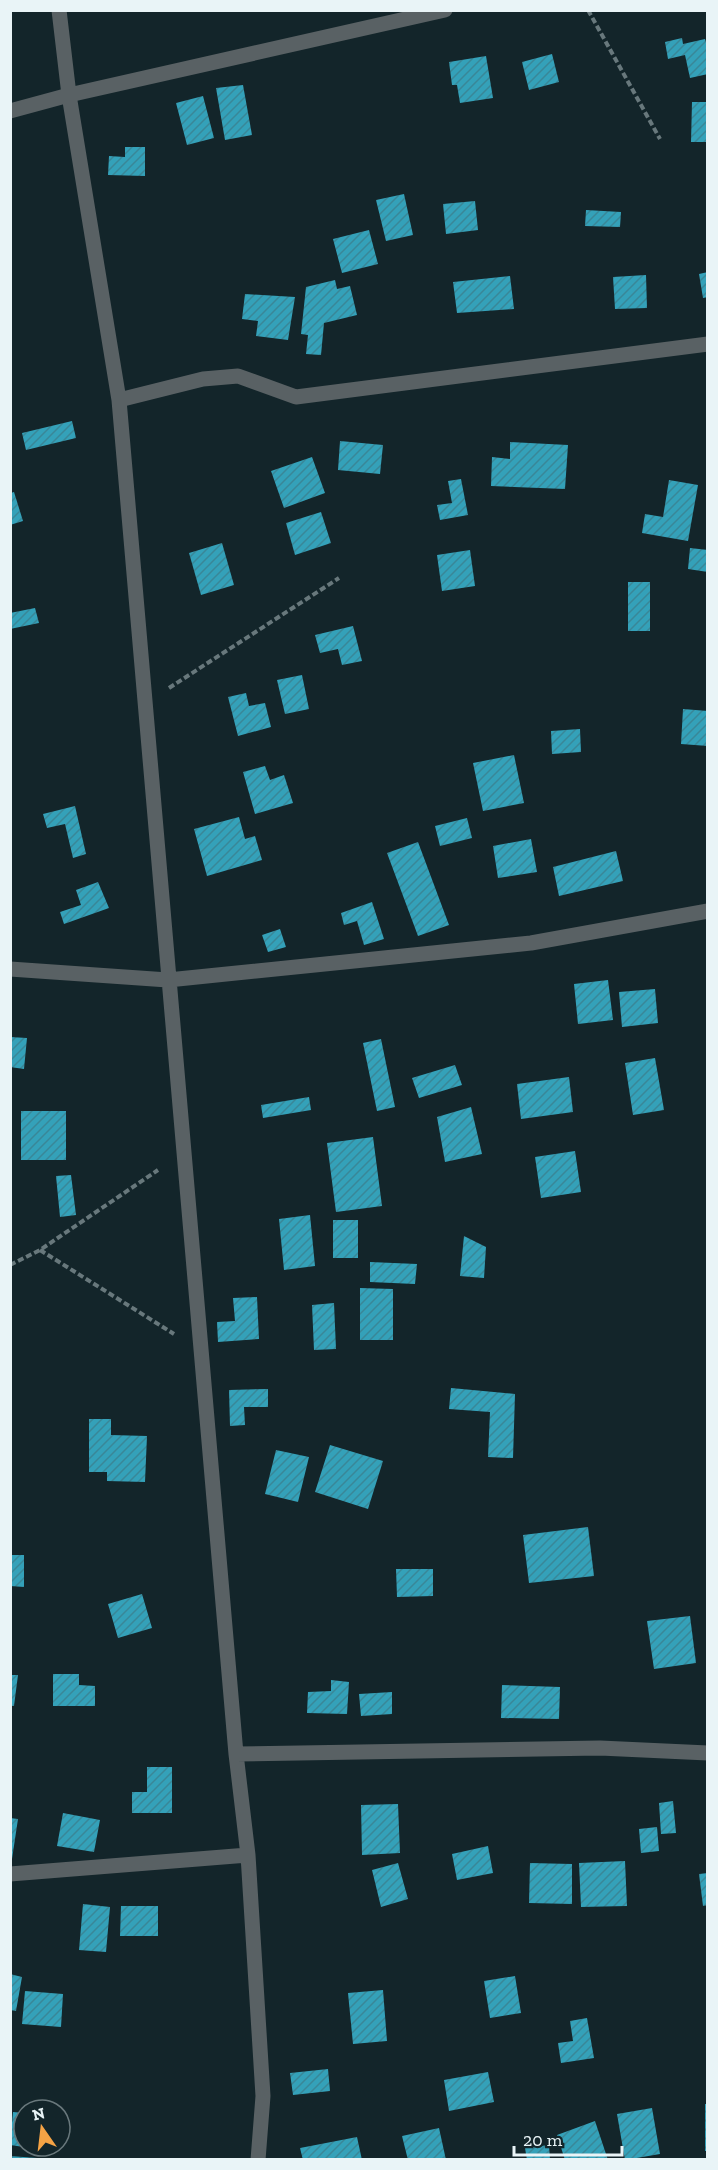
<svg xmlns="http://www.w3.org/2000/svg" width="718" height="2170" font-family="'Zilla Slab',serif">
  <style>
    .building { fill: url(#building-hatch) }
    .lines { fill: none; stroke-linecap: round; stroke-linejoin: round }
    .path { stroke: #68787c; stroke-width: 4; stroke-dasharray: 6 3; stroke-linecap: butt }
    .minor { stroke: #596164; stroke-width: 15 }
  </style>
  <defs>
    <pattern id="building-hatch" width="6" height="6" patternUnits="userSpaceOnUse" patternTransform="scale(1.5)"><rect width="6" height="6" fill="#34a1b9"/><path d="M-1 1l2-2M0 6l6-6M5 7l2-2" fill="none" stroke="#398798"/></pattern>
  </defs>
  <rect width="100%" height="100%" fill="#13252a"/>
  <path class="building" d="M682 38 683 44 705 39 708 48V74L690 78 685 55 668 59 665 42Z
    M552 54 559 82 529 90 522 62Z
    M486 56 493 98 460 103 457 85H452L449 62Z
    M243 85 252 135 225 140 216 88Z
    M203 96 214 138 187 145 176 103Z
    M692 102H708V142H691Z
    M125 147H145V176L108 175 109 156 125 157Z
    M404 194 413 235 386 241 376 200Z
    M475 201 478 230 446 234 443 204Z
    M586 210 621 212 620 227 585 226Z
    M369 230 378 264 342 273 333 239Z
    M708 272V297L703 298 699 274Z
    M646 275 647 308 615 309 613 277Z
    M510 276 514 309 457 313 453 282Z
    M335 280 337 289 350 286 357 315 324 323 321 355 306 354 308 335 301 334 306 287Z
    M245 294 295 297 288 340 256 336 258 321 242 319Z
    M72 421 76 438 26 450 22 433Z
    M340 441 383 445 380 474 338 470Z
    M510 442 568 445 565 489 491 486 492 457 510 459Z
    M312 457 325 493 284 508 271 471Z
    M461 479 468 515 440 520 437 505 452 503 448 481Z
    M669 480 698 485 688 541 642 533 645 514 663 517Z
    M14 492 23 521 10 525V493Z
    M321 512 331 543 295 555 286 523Z
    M222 543 234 585 201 595 189 553Z
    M690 548 708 550V572L688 569Z
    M470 550 475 586 442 591 437 555Z
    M628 582H650V631H628Z
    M35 608 39 623 10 629V613Z
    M353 626 362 661 342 665 338 649 320 653 315 635Z
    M302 675 309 709 285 714 277 680Z
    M246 693 249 706 265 703 271 727 238 736 228 697Z
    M683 709 708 711V746L681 744Z
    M580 729 581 752 552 754 551 731Z
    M514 755 524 803 483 811 473 763Z
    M265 766 270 780 284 775 293 803 255 814 243 772Z
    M75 806 86 854 73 858 65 824 47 828 43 814Z
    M239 817 245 839 255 836 262 860 207 876 194 829Z
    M467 818 472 838 440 846 435 826Z
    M531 839 537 872 498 878 493 846Z
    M418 842 449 925 418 936 387 853Z
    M616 851 623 881 559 896 553 867Z
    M98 882 109 908 64 924 60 912 81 905 76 890Z
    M372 902 384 939 364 945 357 921 344 925 341 913Z
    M280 929 286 947 268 952 262 935Z
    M608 980 613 1020 578 1024 574 984Z
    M655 989 658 1023 622 1027 619 992Z
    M10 1037 27 1038 24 1069 10 1067Z
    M381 1039 395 1107 377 1111 363 1043Z
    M655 1058 664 1110 633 1115 625 1063Z
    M455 1065 462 1085 419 1098 412 1078Z
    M569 1077 573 1112 521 1119 517 1084Z
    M309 1097 311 1110 263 1118 261 1105Z
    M471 1107 482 1154 445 1162 437 1117Z
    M21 1111H66V1160H21Z
    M373 1137 382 1206 336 1212 327 1143Z
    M575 1151 581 1192 541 1198 535 1157Z
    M71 1175 76 1215 60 1217 56 1176Z
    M310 1215 315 1266 284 1270 279 1219Z
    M333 1220H358V1258H333Z
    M464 1236 486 1247 484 1278 460 1276Z
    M370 1262 417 1264 415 1284 370 1282Z
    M360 1288 393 1289V1340H360Z
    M257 1297 259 1339 218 1342 217 1322 235 1321 233 1298Z
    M334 1303 336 1349 314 1350 312 1305Z
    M451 1388 515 1394 513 1458 488 1457 490 1412 449 1409Z
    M268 1389V1407H244L245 1425 230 1426 229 1390Z
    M89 1419H111V1435L147 1436 145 1482 107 1481V1472H89Z
    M330 1445 383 1461 368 1509 315 1492Z
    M276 1450 309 1457 298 1502 265 1494Z
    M588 1527 594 1576 529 1583 523 1535Z
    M10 1555H24V1587L10 1586Z
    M396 1569H433V1596L397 1597Z
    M142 1594 152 1628 118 1638 108 1604Z
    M690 1616 696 1663 654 1669 647 1621Z
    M53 1674H79V1685L95 1686V1706H53Z
    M10 1675H18L14 1706H10Z
    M331 1680 349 1682 347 1714 307 1713 308 1692 331 1691Z
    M502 1685 560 1687 559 1719 501 1718Z
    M392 1692V1714L361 1716 359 1694Z
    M147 1767H172V1813H132V1792H147Z
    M673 1801 676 1833 661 1834 659 1803Z
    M398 1804 400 1853 362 1855 361 1805Z
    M63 1813 100 1820 94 1852 57 1846Z
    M10 1818 18 1819 12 1859H10Z
    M657 1827 659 1851 641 1853 639 1829Z
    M488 1846 493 1873 457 1880 452 1854Z
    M625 1861 627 1906 581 1907 579 1863Z
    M398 1863 408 1899 381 1907 372 1870Z
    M530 1863 572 1864V1904L529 1903Z
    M708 1873V1905L703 1906 699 1874Z
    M83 1904 110 1907 106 1952 79 1950Z
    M121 1906H158V1936H120Z
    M10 1974 22 1977 16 2011 10 2010Z
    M515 1976 521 2013 490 2018 484 1981Z
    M383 1990 387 2041 353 2044 348 1993Z
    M25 1991 63 1994 61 2027 22 2024Z
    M587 2018 594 2058 561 2063 558 2043 573 2041 570 2021Z
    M328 2069 330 2091 293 2095 290 2073Z
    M488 2072 494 2102 449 2111 444 2080Z
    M705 2104H708V2151H705Z
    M652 2108 660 2154 625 2160 617 2114Z
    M13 2112 24 2113V2147L10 2145Z
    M595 2121 608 2160H565L557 2135Z
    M439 2128 446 2160H408L402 2136Z
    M357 2137 362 2160H303L300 2148Z
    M549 2145 550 2160H527L525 2148Z
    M10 2156 37 2158V2160H10Z"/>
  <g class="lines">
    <path class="path" d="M588 10 660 139
      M169 688 339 578
      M40 1250 174 1334
      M10 1265 40 1250 158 1170"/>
    <path class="minor" d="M59 10 69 95 119 400 236 1754 248 1855 263 2096 258 2160
      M10 111 69 95 445 10
      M119 400 203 379 238 376 296 397 708 344
      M10 969 168 980 531 943 708 911
      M236 1754 600 1748 708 1753
      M10 1874 248 1855"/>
  </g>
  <rect width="718" height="2170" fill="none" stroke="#e9f4f7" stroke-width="24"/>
  <g transform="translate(42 2128) rotate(346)"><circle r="28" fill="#13252a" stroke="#69787c" stroke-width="1.5"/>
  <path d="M0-4.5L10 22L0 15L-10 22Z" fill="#f5a345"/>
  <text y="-9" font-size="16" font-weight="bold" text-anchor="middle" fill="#e9f4f7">N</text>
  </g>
  <path d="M514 2146v9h108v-9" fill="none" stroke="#e9f4f7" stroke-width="3"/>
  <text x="523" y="2146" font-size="18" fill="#e9f4f7" stroke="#13252a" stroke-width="4.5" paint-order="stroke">20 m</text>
</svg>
